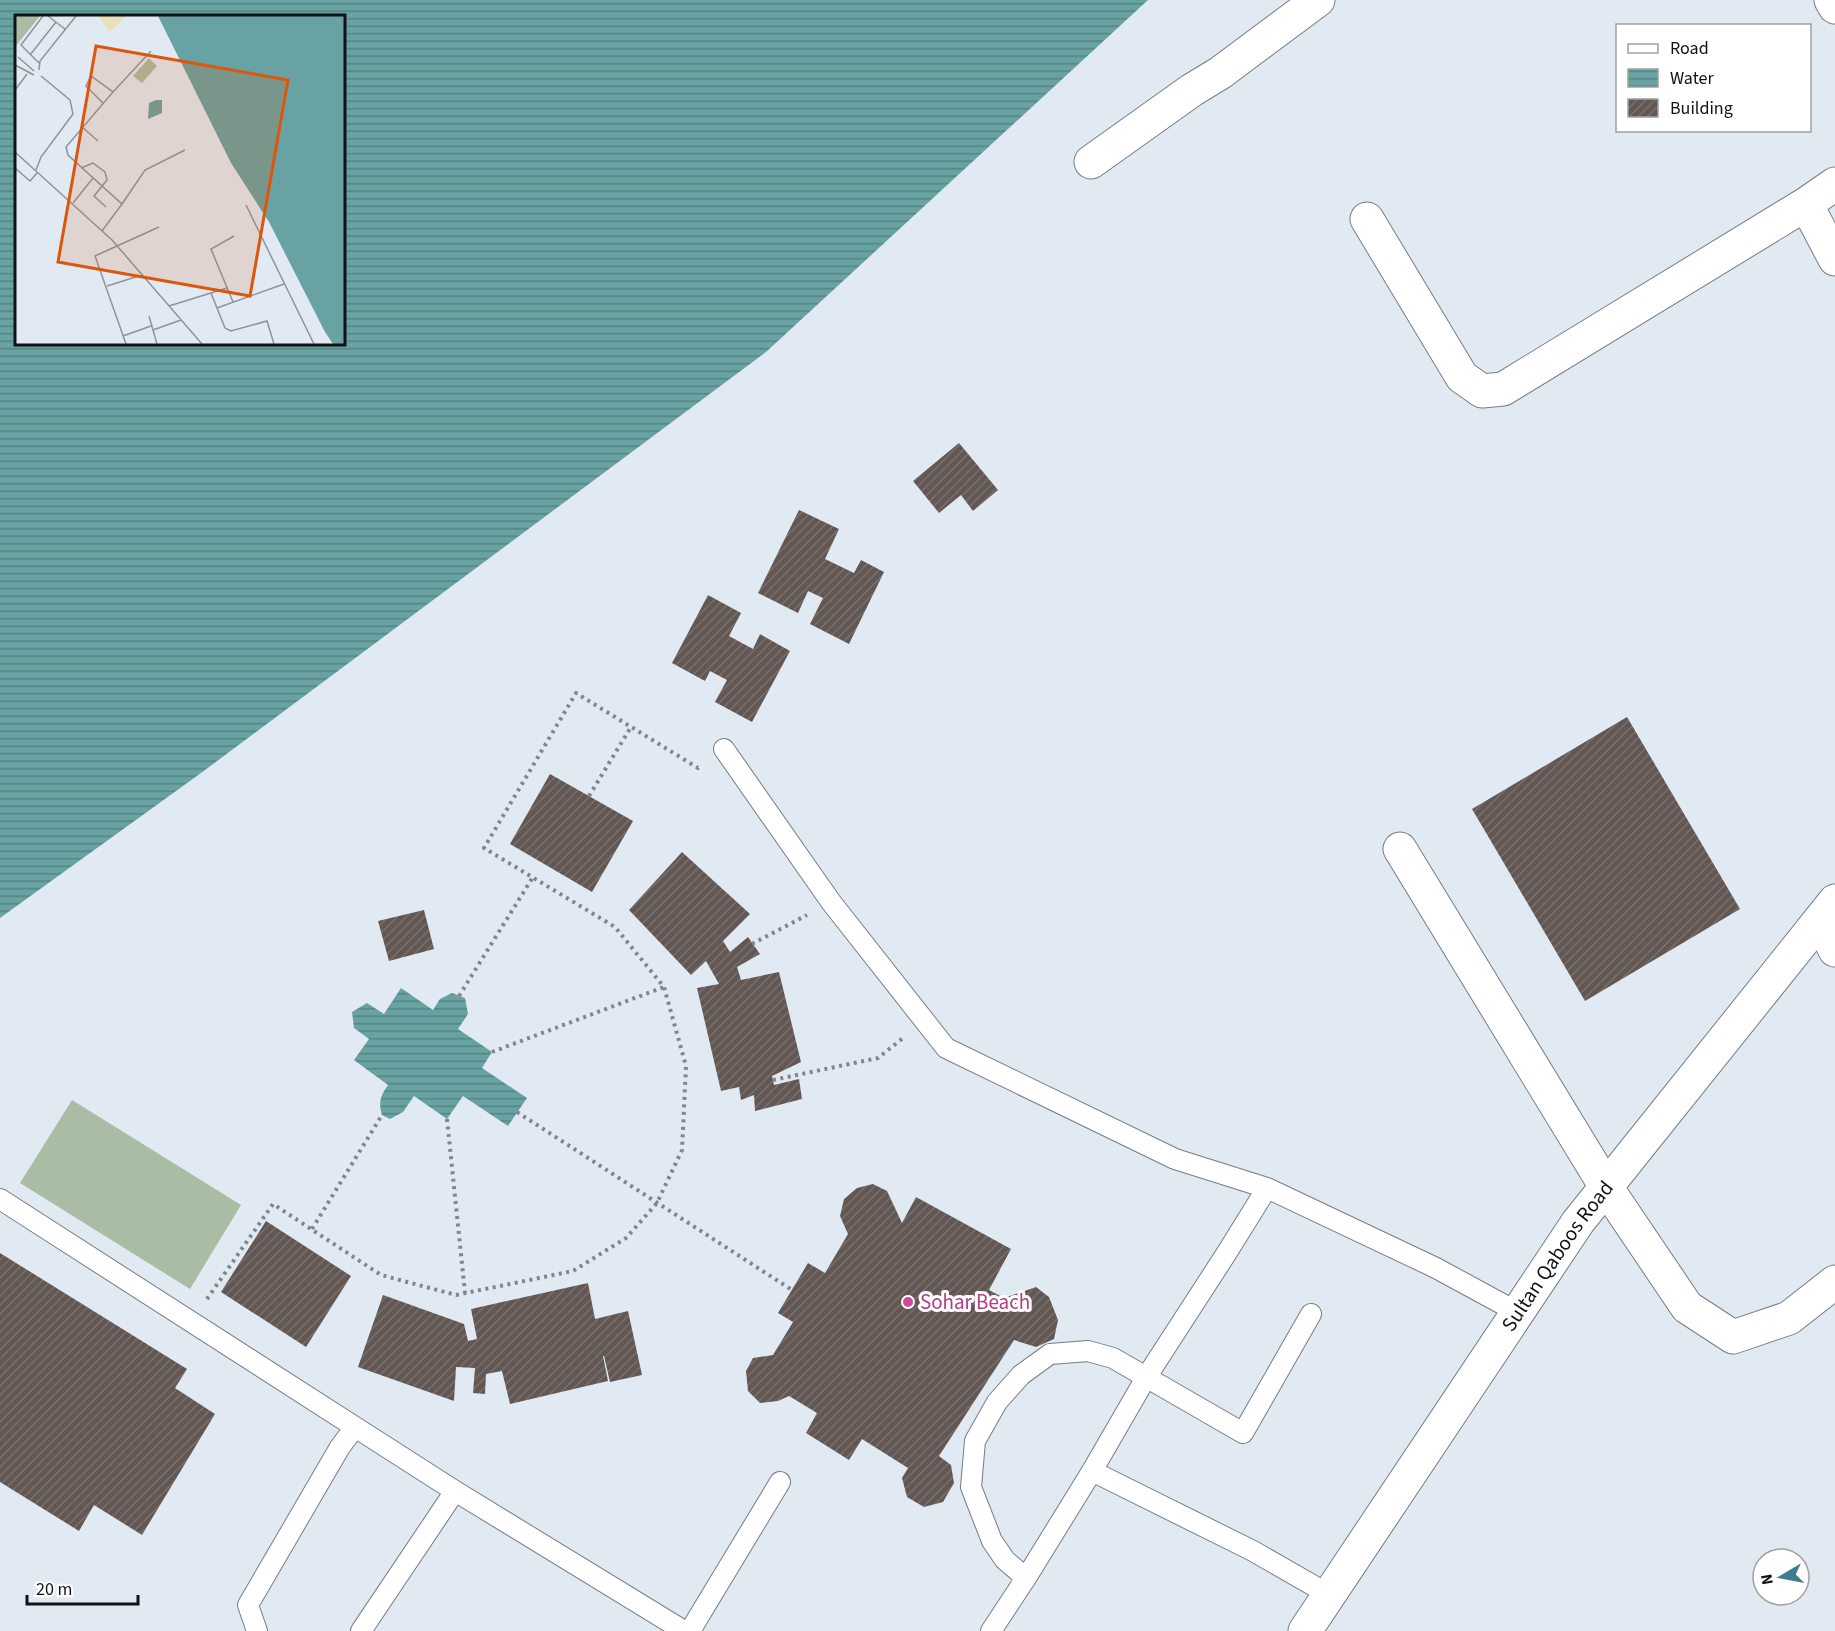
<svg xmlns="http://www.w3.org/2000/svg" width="1835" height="1631" font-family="'Source Sans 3',sans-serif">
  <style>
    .garden { fill: #a9bda5 }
    .water { fill: url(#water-rules); fill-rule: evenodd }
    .building { fill: url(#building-hatch) }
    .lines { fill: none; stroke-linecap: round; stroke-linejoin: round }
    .service-casing { stroke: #757d85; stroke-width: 22 }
    .minor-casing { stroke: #757d85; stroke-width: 35 }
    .secondary-casing { stroke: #757d85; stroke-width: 35 }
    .path { stroke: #80868c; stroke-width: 4; stroke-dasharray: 3 4.5; stroke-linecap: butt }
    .service { stroke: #fff; stroke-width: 20 }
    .minor { stroke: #fff; stroke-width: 33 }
    .secondary { stroke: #fff; stroke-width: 33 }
    .hotel-dot { fill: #d1479c; stroke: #fff; stroke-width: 2 }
    .labels { text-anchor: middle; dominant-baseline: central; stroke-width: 6; stroke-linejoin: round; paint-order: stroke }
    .street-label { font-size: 21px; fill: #101316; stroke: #fff }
    .hotel-label { font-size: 21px; fill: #b23c85; stroke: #fff; text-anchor: start }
    .inset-road { fill: none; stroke: #8d949b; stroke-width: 1.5 }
    .view { fill: #dd560c; fill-opacity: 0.15; stroke: #dd560c; stroke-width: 3 }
    .inset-edge { fill: none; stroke: #101316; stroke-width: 3 }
  </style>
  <defs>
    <pattern id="water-rules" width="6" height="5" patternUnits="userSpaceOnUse" patternTransform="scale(1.5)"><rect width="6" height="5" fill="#69a2a2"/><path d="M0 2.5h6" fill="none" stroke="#558383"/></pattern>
    <pattern id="building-hatch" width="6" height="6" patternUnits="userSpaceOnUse" patternTransform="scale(1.5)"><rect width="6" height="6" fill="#635754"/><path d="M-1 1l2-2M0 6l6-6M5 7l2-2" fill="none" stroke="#786f6d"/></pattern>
  </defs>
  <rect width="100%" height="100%" fill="#e1eaf3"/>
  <path class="garden" d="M72 1100 241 1205 190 1289 20 1183Z"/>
  <path class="water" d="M0 0H1148L766 352 201 773 0 918ZM16 16H344V344H16Z
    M401 988 433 1010 440 999 452 993 465 998 468 1014 458 1029 492 1052 482 1068 527 1098 508 1126 463 1096 447 1119 414 1096 403 1112 390 1119 382 1115C378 1102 381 1095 388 1085L354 1060 369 1039 354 1028 352 1012 367 1003 384 1014Z"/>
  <path class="building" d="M959 443 998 490 973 511 961 495 939 513 913 481Z
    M799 510 839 529 825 559 854 573 861 560 884 572 849 644 810 624 823 598 808 591 798 613 758 593Z
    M708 595 741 613 729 636 753 649 760 634 790 651 752 722 715 702 727 680 710 671 705 681 672 663Z
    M1627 717 1740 909 1585 1001 1472 809Z
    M550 774 633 821 592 892 510 844Z
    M682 852 750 914 723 941 730 952 748 937 760 954 737 967 741 980 779 972 801 1062 772 1076 774 1085 799 1079 802 1099 755 1111 754 1095 741 1100 739 1087 721 1091 697 988 719 984 706 961 691 975 629 910Z
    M424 910 434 949 389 961 378 921Z
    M873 1184 887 1191 902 1223 916 1197 1011 1249 989 1290 1004 1298 1036 1287 1049 1297 1058 1320 1054 1339 1036 1347 1014 1340 939 1456 951 1465 954 1483 943 1502 924 1507 907 1497 902 1478 908 1468 862 1439 849 1460 806 1433 817 1413 789 1396 778 1401 760 1403 748 1391 746 1371 753 1358 773 1355 793 1322 778 1313 808 1263 825 1273 848 1234 840 1216 844 1199 857 1188Z
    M266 1221 351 1276 306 1347 221 1292Z
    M0 1253 187 1369 175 1388 215 1414 142 1535 94 1505 79 1531 0 1482Z
    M588 1283 595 1319 628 1311 642 1375 610 1382 604 1356H603L608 1381 510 1404 502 1371 486 1374 485 1394 473 1393 475 1368 456 1367 454 1401 358 1367 383 1295 464 1324 468 1341 477 1339 471 1309Z"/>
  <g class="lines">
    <g class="service-casing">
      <path id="service" d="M724 749 831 902 946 1048 1175 1159 1267 1188 1226 1254 1147 1376 1092 1471 1026 1578 991 1631
        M1267 1188 1436 1268 1517 1312
        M0 1199 355 1427
        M1092 1471 1253 1551 1328 1594
        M1026 1578 1005 1560 992 1541 971 1487 975 1441 997 1402 1021 1375 1050 1354 1088 1351 1113 1358 1243 1433 1311 1314
        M257 1631 248 1605 340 1447 355 1427 455 1491 684 1631
        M361 1631 455 1491
        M690 1631 780 1482"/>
    </g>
    <g class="minor-casing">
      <path id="minor" d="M1831 0 1835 7
        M1091 162 1192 90 1220 73 1318 0
        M1806 204 1835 259
        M1367 219 1462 377 1482 391 1503 389 1806 204 1835 184
        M1400 849 1606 1187 1687 1307 1733 1337 1789 1318 1835 1282
        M1820 920 1835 950"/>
    </g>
    <g class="secondary-casing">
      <g id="secondary">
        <path id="s1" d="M1305 1631 1578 1222 1835 901"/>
      </g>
    </g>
    <path class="path" d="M589 796 631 727
      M752 944 807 915
      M459 996 533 877
      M492 1052 664 987
      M773 1080 878 1058 903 1038
      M517 1112 792 1290
      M447 1119 465 1293
      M312 1229 382 1115
      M207 1299 273 1204 381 1275 456 1295 573 1271 626 1238 657 1203 682 1150 686 1066 664 987 615 927 484 848 576 693 698 768 701 766"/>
    <use href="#service" class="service"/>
    <use href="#minor" class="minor"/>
    <use href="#secondary" class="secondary"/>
  </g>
  <circle class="hotel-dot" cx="908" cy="1302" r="6"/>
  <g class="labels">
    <g class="street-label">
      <text stroke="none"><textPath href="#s1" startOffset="452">Sultan Qaboos Road</textPath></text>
    </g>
    <g class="hotel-label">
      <text x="920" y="1302">Sohar Beach</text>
    </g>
  </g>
  <g transform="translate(15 15)">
    <rect width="330" height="330" fill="#e1eaf3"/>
    <path d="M83 1H111L95 17Z" fill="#e9dfba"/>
    <path d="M0 1H25L0 32Z" fill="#a9bda5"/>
    <path d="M134 43 142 51 127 68 118 61Z" fill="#a9bda5"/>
    <path d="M143 1H330V329H318L310 317 254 207 216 148ZM141 85H147V98L133 104 134 88Z" fill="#69a2a2"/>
    <path class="inset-road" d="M33 1 50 14M15 40 41 7M3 42 19 56M24 48 6 30 28 1M0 50 19 60M24 55 25 46 61 1M0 75 12 59M98 77 136 36M88 88 71 71 76 61 98 77 51 132 53 140 107 189 130 155 170 135M67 112 83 126M0 137 97 225 187 329M0 153 15 166 23 157M66 153 78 148 90 157 92 165 79 181 91 192M21 155 26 142 58 99 55 85 26 61M58 188 78 163M231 190 299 329M87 216 107 189M92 271 127 260M196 278 210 313 216 316 252 306 259 329M218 287 196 234 219 221M154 291 212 273M202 293 269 269M134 301 142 329M138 315 166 305M108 321 136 311M111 329 80 241 144 212"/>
    <path class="view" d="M81 31 273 65 235 281 43 247Z"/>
    <rect width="330" height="330" class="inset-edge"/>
  </g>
  <rect x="1616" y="24" width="195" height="108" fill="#ffffff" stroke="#9fa1a2" stroke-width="1.5"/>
  <rect x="1628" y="44" width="30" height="9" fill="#ffffff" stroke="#9fa1a2" stroke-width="1.5"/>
  <text x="1670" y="54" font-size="18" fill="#101316">Road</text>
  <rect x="1628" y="69" width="30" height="18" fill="url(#water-rules)" stroke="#9fa1a2" stroke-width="1.5"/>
  <text x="1670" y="84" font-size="18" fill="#101316">Water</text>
  <rect x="1628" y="99" width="30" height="18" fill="url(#building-hatch)" stroke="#9fa1a2" stroke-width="1.5"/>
  <text x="1670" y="114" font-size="18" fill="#101316">Building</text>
  <g transform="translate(1781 1577) rotate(260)"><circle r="28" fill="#ffffff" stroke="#9fa1a2" stroke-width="1.5"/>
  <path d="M0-4.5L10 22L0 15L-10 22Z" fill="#3e7c92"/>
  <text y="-9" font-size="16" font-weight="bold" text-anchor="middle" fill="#101316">N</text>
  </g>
  <path d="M27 1595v9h111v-9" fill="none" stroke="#101316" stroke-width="3"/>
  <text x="36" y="1595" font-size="18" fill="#101316" stroke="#ffffff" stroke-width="4.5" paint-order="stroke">20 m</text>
</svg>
